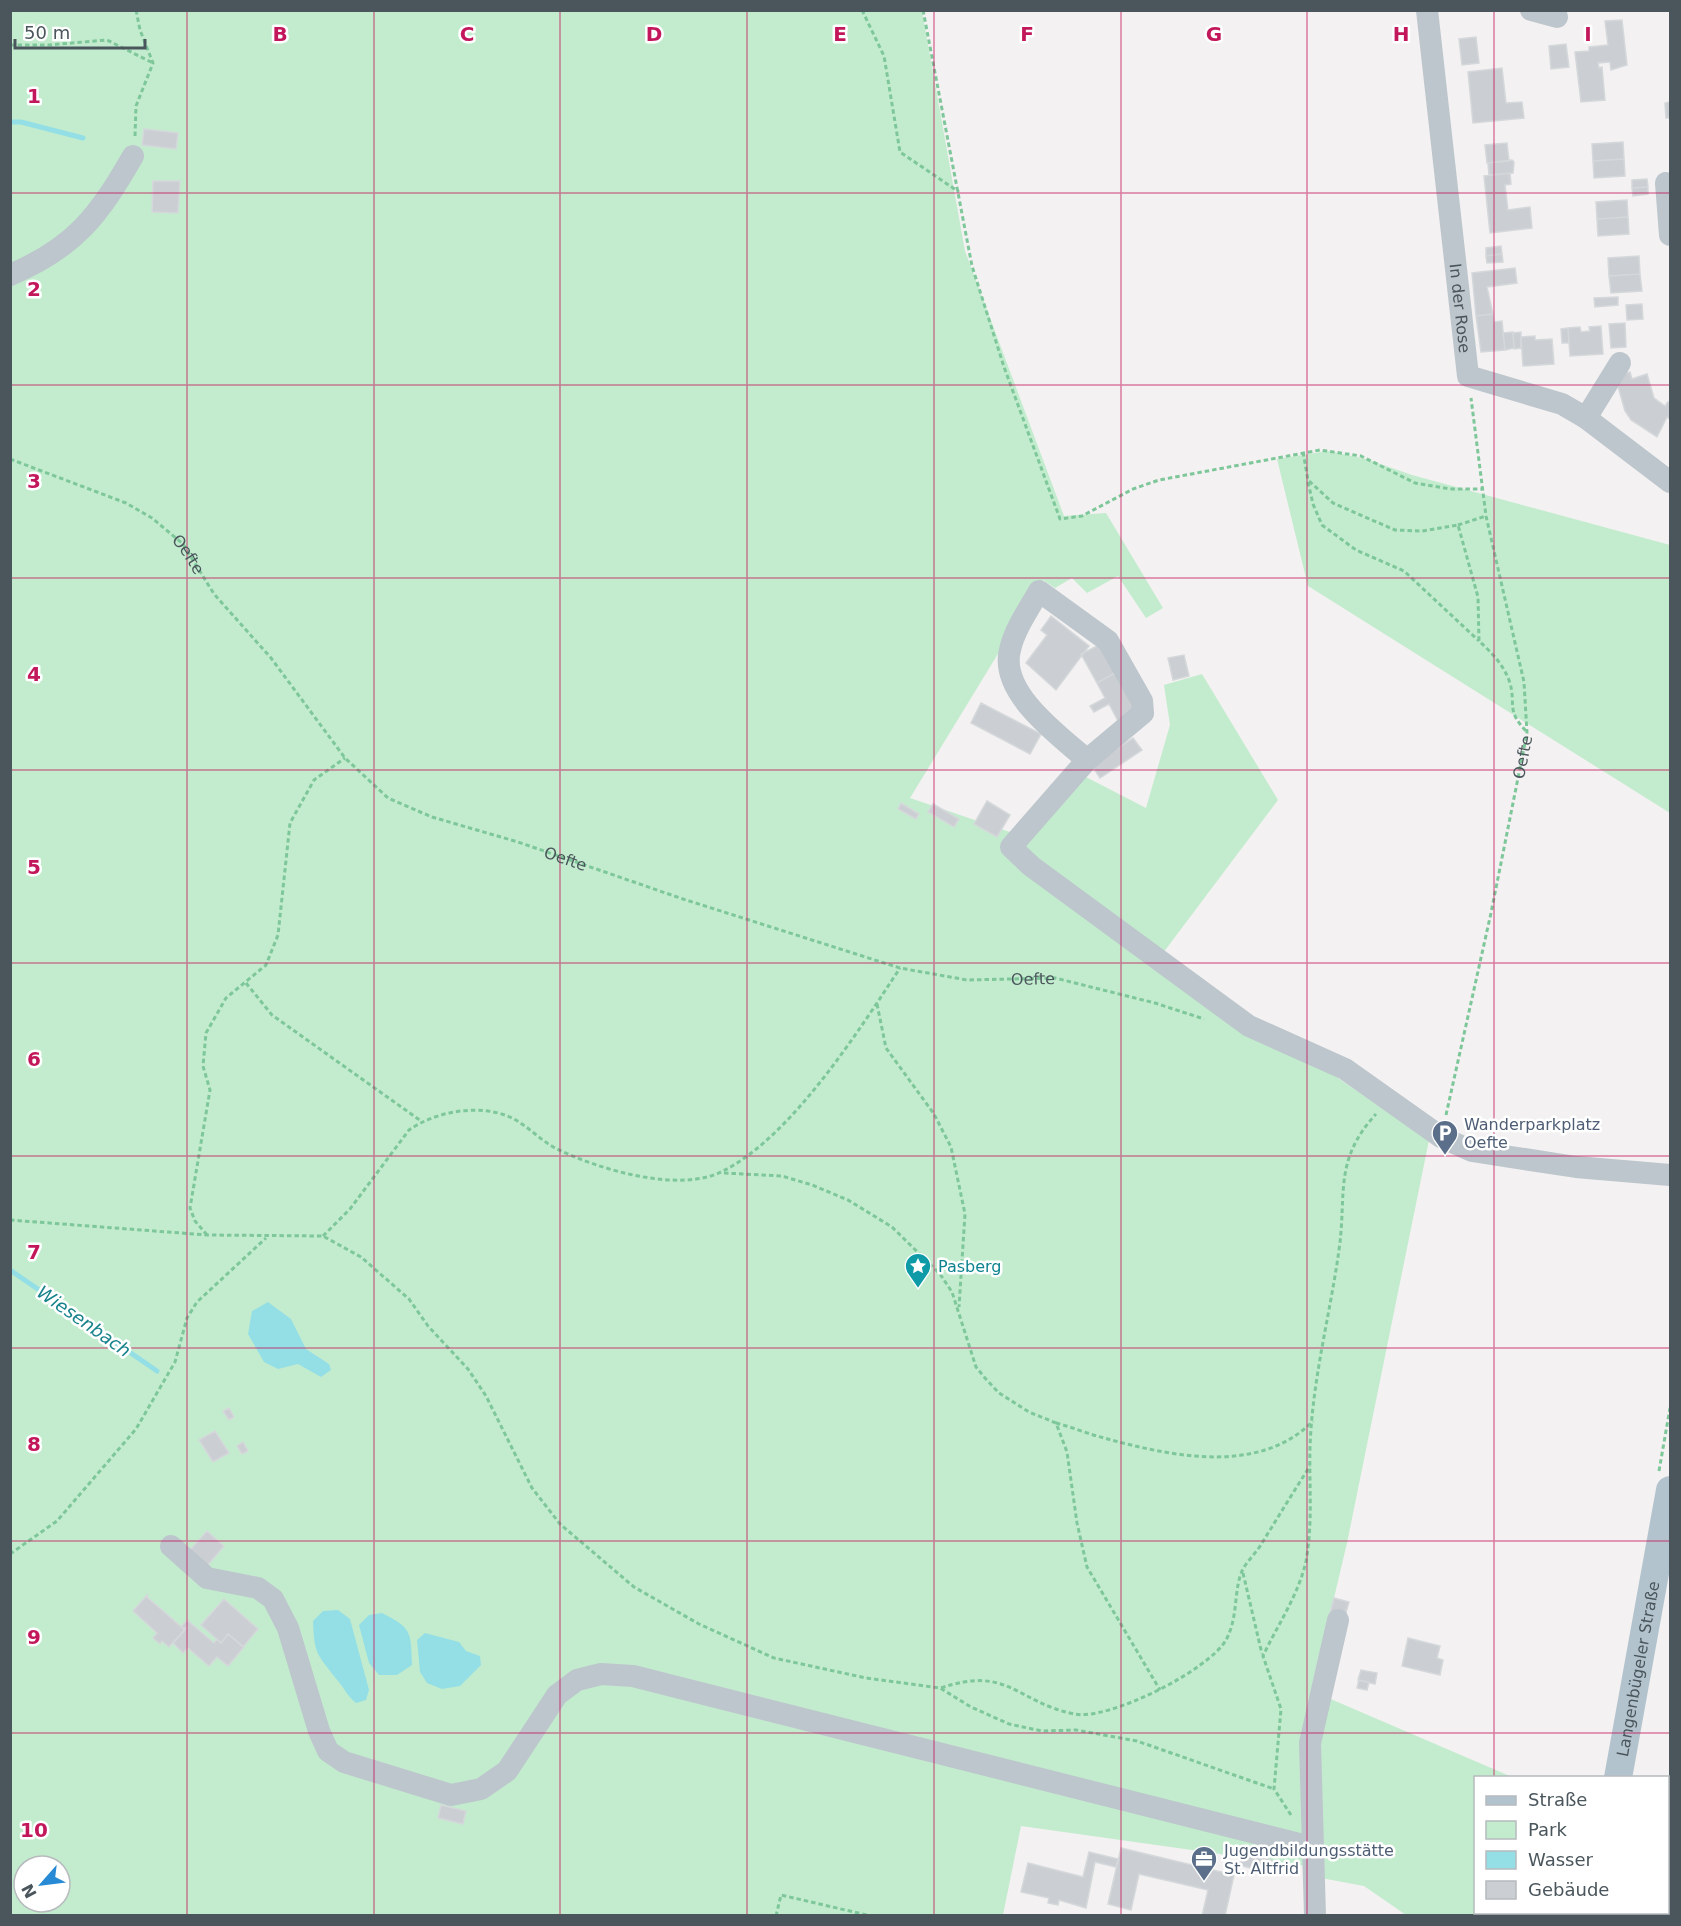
<svg xmlns="http://www.w3.org/2000/svg" width="1681" height="1926" font-family="'DejaVu Sans',sans-serif">
  <style>
    .green { fill: #c3ecce; fill-rule: evenodd }
    .water { fill: #94dfe5 }
    .lines { fill: none; stroke-linecap: round; stroke-linejoin: round }
    .stream { stroke: #94dfe5; stroke-width: 5 }
    .building { fill: #cbced2; stroke: #d5d8db; stroke-width: 1.5 }
    .path { stroke: #7ec79a; stroke-width: 3; stroke-dasharray: 4.5 3; stroke-linecap: butt }
    .minor { stroke: #bdc6cc; stroke-width: 22 }
    .major { stroke: #b3c3cd; stroke-width: 28 }
    .grid { fill: none; stroke: #c2185b; stroke-width: 1.5; stroke-opacity: 0.55 }
    .labels { text-anchor: middle; dominant-baseline: central; stroke-width: 5; stroke-linejoin: round; paint-order: stroke }
    .street-label { font-size: 16px; fill: #4a565c; stroke: #fff }
    .service-label { font-size: 16px; fill: #4e5e75; stroke: #fff; text-anchor: start }
    .culture-label { font-size: 16px; fill: #0d838f; stroke: #fff; text-anchor: start }
    .water-label { font-size: 18px; font-style: italic; fill: #17828b; stroke: #fff }
    .grid-label { font-size: 20px; text-anchor: middle; font-weight: bold; fill: #c2185b; stroke: #fff; stroke-width: 5; stroke-linejoin: round; paint-order: stroke }
  </style>
  <rect width="100%" height="100%" fill="#f3f1f1"/>
  <path class="green" d="M11 11H922L965 251 1064 516 1106 513 1163 608 1146 618 1118 576 1087 593 1072 578 1055 588 1043 580 910 798 1025 837 1084 776 1146 808 1170 725 1164 685 1202 674 1278 800 1160 957 1429 1140 1347 1543 1312 1691 1512 1777 1476 1778V1912L1578 1913V1915H1406L1364 1886 1321 1878 1306 1866 1021 1826 1003 1915 11 1916ZM24 1866H60V1902H24Z
    M1328 451 1366 459 1412 475 1670 545V813L1308 586 1277 459Z"/>
  <path class="water" d="M268 1302 291 1319 306 1349 329 1364 331 1370 321 1377 298 1364 278 1369 264 1362 248 1334 252 1311Z
    M338 1610 350 1619 369 1690 366 1700 356 1703C347 1696 345 1689 338 1681 318 1655 314 1656 313 1621L323 1611Z
    M382 1613C412 1628 411 1632 412 1665L397 1675H379L369 1663 359 1625 369 1615Z
    M425 1633 459 1642 466 1651 480 1656 481 1665 460 1686 442 1689 427 1683 420 1672 417 1640Z"/>
  <g class="lines">
    <path class="stream" d="M10 122H21L83 138
      M10 1270 157 1371"/>
  </g>
  <path class="building" d="M1622 20 1627 65 1611 70 1610 62 1598 63 1599 68 1602 67 1605 100 1581 102 1575 52 1589 51V47L1608 45 1605 21Z
    M1476 37 1479 63 1462 65 1459 39Z
    M1566 44 1569 67 1551 69 1549 46Z
    M1502 68 1506 103 1522 102 1524 118 1473 123 1468 72Z
    M1670 102V118H1666L1665 103Z
    M144 129 178 133 176 149 142 145Z
    M1623 142 1624 159 1593 161 1592 144Z
    M1507 143 1509 161 1487 163 1485 145Z
    M1624 159 1625 176 1594 178 1593 161Z
    M1512 160 1514 162 1513 173 1489 175 1488 163Z
    M1510 173 1511 184 1505 185 1508 210 1530 207 1532 228 1490 233 1484 176Z
    M1647 179 1648 187 1632 188V180Z
    M153 181H180L178 213 152 212Z
    M1648 187V194L1633 196 1632 188Z
    M1627 200 1628 217 1597 219 1596 202Z
    M1628 217 1629 234 1598 236 1597 219Z
    M1501 246 1502 254 1486 256V248Z
    M1502 254 1503 262 1487 263 1486 256Z
    M1639 256 1640 274 1609 276 1608 258Z
    M1515 268 1517 283 1487 287 1493 314 1476 316 1472 273Z
    M1640 274 1642 291 1611 293 1609 276Z
    M1618 297V305L1595 307 1594 298Z
    M1642 304 1643 319 1627 320 1626 305Z
    M1493 314 1494 322 1502 321 1505 350 1481 352 1476 316Z
    M1625 323 1626 347 1611 348 1609 324Z
    M1601 326 1603 354 1570 356 1568 328 1580 327 1581 332 1590 331 1589 327Z
    M1568 328 1569 343H1562L1561 329Z
    M1513 332 1514 348 1505 350 1503 333Z
    M1521 332V348L1514 349 1513 333Z
    M1535 336V340L1552 339 1554 364 1523 366 1521 337Z
    M1630 372 1632 379 1647 374 1654 398 1665 406 1668 402 1670 404V419L1667 417 1657 437 1631 420 1625 411 1617 383 1618 376Z
    M1051 616 1089 646 1056 690 1026 663 1047 635 1041 630Z
    M1099 645 1115 673 1097 683 1081 654Z
    M1184 655 1189 676 1173 680 1168 658Z
    M1115 673 1136 711 1118 721 1109 704 1094 712 1090 706 1105 698 1097 683Z
    M981 703 1041 734 1030 754 971 723Z
    M1133 738 1142 750 1100 778 1092 766Z
    M987 801 1010 815 997 837 974 824Z
    M901 803 919 814 916 819 898 809Z
    M933 804 959 819 954 827 928 812Z
    M229 1408 234 1417 229 1420 223 1411Z
    M215 1431 229 1453 213 1462 199 1440Z
    M243 1442 248 1451 242 1454 237 1446Z
    M207 1531 224 1546 207 1566 189 1551Z
    M148 1594 147 1597 184 1629 186 1628 169 1647 162 1641 160 1644 153 1638 157 1633 133 1611Z
    M1334 1598 1349 1602 1345 1616 1330 1613Z
    M224 1599 258 1629 243 1647 228 1634 221 1643 201 1625Z
    M187 1620 214 1643 217 1639 221 1643 228 1634 244 1647 228 1666 217 1657 209 1666 188 1648 183 1653 173 1643 185 1630 186 1628 181 1627Z
    M1408 1638 1440 1646 1437 1658 1443 1660 1440 1675 1402 1666Z
    M1361 1670 1377 1673 1375 1684 1358 1680Z
    M1359 1680 1369 1682 1367 1690 1357 1688Z
    M441 1805 466 1811 463 1824 438 1818Z
    M1121 1848 1234 1875 1225 1916H1202L1208 1890 1139 1874 1131 1910 1108 1904Z
    M1089 1852 1118 1859 1116 1867 1095 1862 1086 1908 1059 1900 1058 1905 1048 1903 1049 1898 1021 1892 1028 1863 1083 1877Z
    M1242 1852 1272 1860 1269 1873 1239 1865Z"/>
  <g class="lines">
    <g class="path">
      <path d="M862 10 884 56 900 152 959 192"/>
      <path d="M923 10 972 266 1004 367 1060 519 1082 516 1133 489 1159 480 1320 450 1361 456 1415 483 1450 489H1482"/>
      <path d="M10 45H48L107 40 153 63"/>
      <path d="M135 136 136 106 153 63 140 30 136 10"/>
      <path d="M1303 452 1308 480 1333 503 1395 530 1422 531 1458 525 1478 597 1479 641C1492 653 1504 665 1510 683 1516 705 1506 710 1526 731"/>
      <path id="s1" d="M10 459 126 503 152 518 183 544 214 594 271 658 345 758 388 798 432 817 518 842 683 899 900 968 967 980 1055 978 1155 1003 1204 1019"/>
      <path d="M1308 482 1313 504 1322 525 1356 550 1404 571 1479 641"/>
      <path d="M1458 525 1486 516"/>
      <path d="M246 983 272 1015 421 1121"/>
      <path d="M877 1004 886 1048 934 1114 951 1147 965 1214 959 1307"/>
      <path id="s2" d="M1446 1115 1491 913 1527 733 1524 682 1486 516 1471 398"/>
      <path d="M724 1173 782 1176 812 1185 848 1200 892 1227 940 1274 952 1292 976 1367 985 1378 999 1393 1029 1412 1056 1423 1067 1452 1077 1523 1087 1567 1160 1690"/>
      <path d="M10 1220 207 1235 323 1236 361 1257 409 1299 428 1326 468 1369 486 1396 532 1488 560 1524 634 1587 699 1624 774 1658 866 1678 940 1688 971 1707 1009 1724 1042 1731 1076 1730 1137 1741 1274 1789"/>
      <path d="M207 1235 195 1221 190 1208 210 1090 203 1066 206 1033 226 998 266 965 278 935 290 823 314 780 345 758"/>
      <path d="M323 1236 350 1209 409 1130C436 1111 481 1103 512 1118 528 1126 541 1141 557 1149 598 1169 679 1194 723 1171 791 1137 858 1032 900 968"/>
      <path d="M1056 1423C1072 1427 1088 1434 1104 1438 1170 1456 1259 1476 1313 1421"/>
      <path d="M1659 1471 1670 1408"/>
      <path d="M10 1554 57 1521 136 1429 175 1362 187 1318 197 1302 266 1238"/>
      <path d="M1243 1573 1262 1654"/>
      <path d="M941 1688C1008 1665 1016 1702 1074 1714 1109 1721 1209 1670 1226 1640 1239 1616 1233 1589 1243 1569 1248 1560 1257 1552 1262 1543 1278 1517 1294 1491 1310 1466"/>
      <path d="M1291 1815 1274 1789 1281 1709 1263 1656C1277 1626 1299 1594 1306 1561 1313 1523 1309 1485 1310 1448 1312 1381 1330 1315 1339 1250 1347 1194 1333 1161 1376 1114"/>
      <path d="M776 1916 781 1895 871 1916"/>
    </g>
    <g class="minor">
      <path id="s3" d="M1427 10 1468 376 1562 404 1586 418 1670 482"/>
      <path d="M1531 10 1557 17"/>
      <path d="M1666 183 1670 235"/>
      <path d="M10 275C76 247 99 215 133 156"/>
      <path d="M1586 418 1620 363"/>
      <path d="M1087 760C1059 735 999 693 1010 650 1014 630 1029 609 1039 591L1108 641 1142 701 1143 713 1087 760 1011 847 1031 866 1249 1026 1345 1069 1441 1137 1472 1151 1576 1167 1670 1175"/>
      <path d="M171 1546 207 1578 258 1588 273 1599 288 1628 319 1731 328 1751 344 1762 451 1795 481 1789 507 1771 557 1695 577 1680 601 1674 633 1676 1311 1847"/>
      <path d="M1315 1916 1310 1743 1338 1620"/>
    </g>
    <g class="major">
      <path id="s4" d="M1618 1778 1670 1490"/>
      <path d="M1596 1916V1912"/>
    </g>
  </g>
  <path class="grid" d="M187 10V1916M374 10V1916M560 10V1916M747 10V1916M934 10V1916M1121 10V1916M1307 10V1916M1494 10V1778M10 193H1670M10 385H1670M10 578H1670M10 770H1670M10 963H1670M10 1156H1670M10 1348H1670M10 1541H1670M10 1733H1670M1494 1912V1916"/>
  <defs>
    <g id="parking-pin" transform="scale(1.35)"><path d="M0 17L-7.5 6A9.5 9.5 0 1 1 7.5 6Z" fill="#5c6f8a" stroke="#fff"/><path d="M-3.5-5.5H1a3.5 3.5 0 0 1 0 7H-1V5.5H-3.5ZM-1-3.4V-.6H.8a1.4 1.4 0 0 0 0-2.8Z" fill="#fff"/></g>
    <g id="sight-pin" transform="scale(1.35)"><path d="M0 17L-7.5 6A9.5 9.5 0 1 1 7.5 6Z" fill="#0f9aa8" stroke="#fff"/><path d="M0-6L1.8-2.2L6-1.7L2.9 1.2L3.7 5.4L0 3.3L-3.7 5.4L-2.9 1.2L-6-1.7L-1.8-2.2Z" fill="#fff"/></g>
    <g id="office-pin" transform="scale(1.35)"><path d="M0 17L-7.5 6A9.5 9.5 0 1 1 7.5 6Z" fill="#5c6f8a" stroke="#fff"/><path d="M-6-3h4V-5.5h4V-3h4V5H-6ZM-1-4.5V-3h2v-1.5ZM-6 0V1H6V0Z" fill="#fff"/></g>
  </defs>
  <g fill-rule="evenodd">
    <use href="#parking-pin" x="1445" y="1133"/>
    <use href="#sight-pin" x="918" y="1266"/>
    <use href="#office-pin" x="1204" y="1859"/>
  </g>
  <g class="labels">
    <g class="street-label">
      <text stroke="none"><textPath href="#s3" startOffset="300">In der Rose</textPath></text>
      <text stroke="none"><textPath href="#s1" startOffset="206">Oefte</textPath></text>
      <text stroke="none"><textPath href="#s2" startOffset="366">Oefte</textPath></text>
      <text stroke="none"><textPath href="#s1" startOffset="710">Oefte</textPath></text>
      <text stroke="none"><textPath href="#s1" startOffset="1196">Oefte</textPath></text>
      <text stroke="none"><textPath href="#s4" startOffset="111">Langenbügeler Straße</textPath></text>
    </g>
    <g class="service-label">
      <text x="1464" y="1124">Wanderparkplatz<tspan x="1464" dy="18">Oefte</tspan></text>
      <text x="1224" y="1850">Jugendbildungsstätte<tspan x="1224" dy="18">St. Altfrid</tspan></text>
    </g>
    <g class="culture-label">
      <text x="938" y="1266">Pasberg</text>
    </g>
    <g class="water-label">
      <text transform="translate(84 1321) rotate(35)">Wiesenbach</text>
    </g>
  </g>
  <g class="grid-label">
    <text x="280" y="41">B</text>
    <text x="467" y="41">C</text>
    <text x="654" y="41">D</text>
    <text x="840" y="41">E</text>
    <text x="1027" y="41">F</text>
    <text x="1214" y="41">G</text>
    <text x="1401" y="41">H</text>
    <text x="1588" y="41">I</text>
    <text x="34" y="103">1</text>
    <text x="34" y="296">2</text>
    <text x="34" y="488">3</text>
    <text x="34" y="681">4</text>
    <text x="34" y="874">5</text>
    <text x="34" y="1066">6</text>
    <text x="34" y="1259">7</text>
    <text x="34" y="1451">8</text>
    <text x="34" y="1644">9</text>
    <text x="34" y="1837">10</text>
  </g>
  <rect width="1681" height="1926" fill="none" stroke="#4a565c" stroke-width="24"/>
  <rect x="1474" y="1776" width="195" height="138" fill="#ffffff" stroke="#b7bbbe" stroke-width="1.5"/>
  <rect x="1486" y="1796" width="30" height="9" fill="#b3c3cd" stroke="#b7bbbe" stroke-width="1.5"/>
  <text x="1528" y="1806" font-size="18" fill="#4a565c">Straße</text>
  <rect x="1486" y="1821" width="30" height="18" fill="#c3ecce" stroke="#b7bbbe" stroke-width="1.5"/>
  <text x="1528" y="1836" font-size="18" fill="#4a565c">Park</text>
  <rect x="1486" y="1851" width="30" height="18" fill="#94dfe5" stroke="#b7bbbe" stroke-width="1.5"/>
  <text x="1528" y="1866" font-size="18" fill="#4a565c">Wasser</text>
  <rect x="1486" y="1881" width="30" height="18" fill="#cbced2" stroke="#b7bbbe" stroke-width="1.5"/>
  <text x="1528" y="1896" font-size="18" fill="#4a565c">Gebäude</text>
  <g transform="translate(42 1884) rotate(242)"><circle r="28" fill="#ffffff" stroke="#b7bbbe" stroke-width="1.5"/>
  <path d="M0-4.5L10 22L0 15L-10 22Z" fill="#288ad5"/>
  <text y="-9" font-size="16" font-weight="bold" text-anchor="middle" fill="#4a565c">N</text>
  </g>
  <path d="M15 39v9h130v-9" fill="none" stroke="#4a565c" stroke-width="3"/>
  <text x="24" y="39" font-size="18" fill="#4a565c" stroke="#ffffff" stroke-width="4.5" paint-order="stroke">50 m</text>
</svg>
